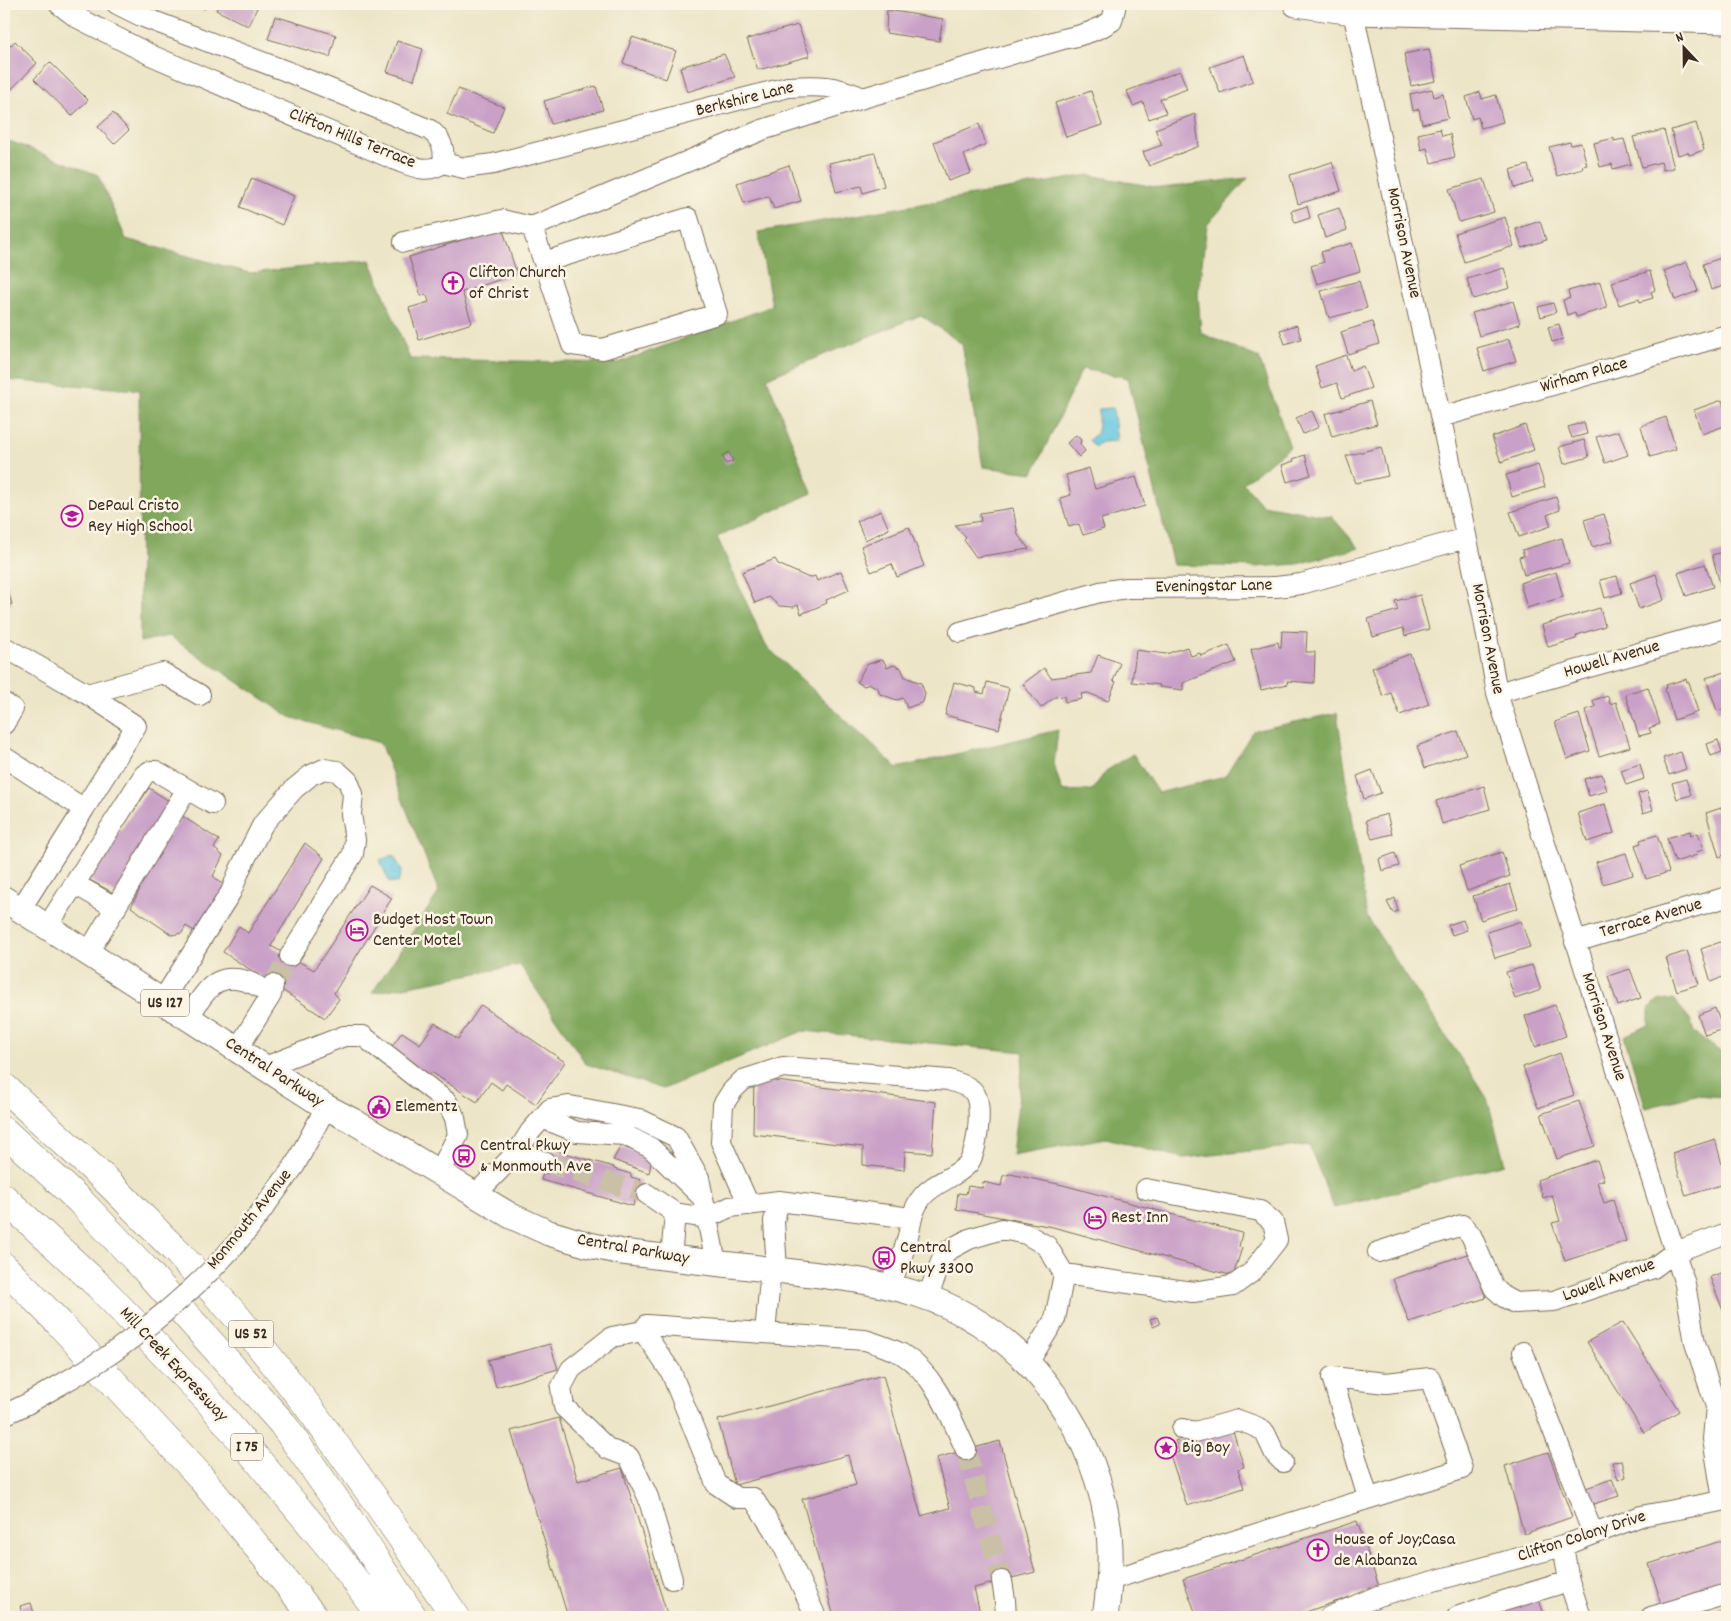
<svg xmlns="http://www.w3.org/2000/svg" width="1731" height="1621" font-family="Dekko,sans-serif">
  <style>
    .forest { fill: #81a75d; stroke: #5e683e }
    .water { fill: #62c6e0; stroke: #4e787f }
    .building { fill: #c9a0c7 }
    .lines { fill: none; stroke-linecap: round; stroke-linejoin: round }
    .minor-tunnel { stroke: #c9c0a5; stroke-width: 20; stroke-dasharray: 20 10; stroke-linecap: butt }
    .minor-casing { stroke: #796b59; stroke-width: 22 }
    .major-casing { stroke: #796b59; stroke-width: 27 }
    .highway-casing { stroke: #796b59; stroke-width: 29 }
    .minor { stroke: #fff; stroke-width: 20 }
    .major { stroke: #fff; stroke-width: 25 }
    .highway { stroke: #fff; stroke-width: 28 }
    .minor-bridge-casing { stroke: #796b59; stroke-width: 22; stroke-linecap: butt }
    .minor-bridge { stroke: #fff; stroke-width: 20 }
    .labels { text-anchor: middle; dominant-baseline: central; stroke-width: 5; stroke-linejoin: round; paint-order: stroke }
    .shield { fill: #fcf5e5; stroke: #75675a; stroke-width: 1 }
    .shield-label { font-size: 16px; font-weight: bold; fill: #3b2a1e }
    .street-label { font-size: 18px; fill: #3b2a1e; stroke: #fcf5e5 }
    .poi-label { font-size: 18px; fill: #3b2a1e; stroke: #fcf5e5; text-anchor: start }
  </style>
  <rect width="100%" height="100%" fill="#fcf5e5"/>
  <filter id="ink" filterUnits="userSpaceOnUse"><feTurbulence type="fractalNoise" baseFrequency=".02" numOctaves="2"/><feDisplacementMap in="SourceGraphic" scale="10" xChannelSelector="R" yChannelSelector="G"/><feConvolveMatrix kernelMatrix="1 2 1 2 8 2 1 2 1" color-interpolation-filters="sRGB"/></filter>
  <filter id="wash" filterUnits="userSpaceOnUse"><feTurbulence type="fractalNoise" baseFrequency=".0096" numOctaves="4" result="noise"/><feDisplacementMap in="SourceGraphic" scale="20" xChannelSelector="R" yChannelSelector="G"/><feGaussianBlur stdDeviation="1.12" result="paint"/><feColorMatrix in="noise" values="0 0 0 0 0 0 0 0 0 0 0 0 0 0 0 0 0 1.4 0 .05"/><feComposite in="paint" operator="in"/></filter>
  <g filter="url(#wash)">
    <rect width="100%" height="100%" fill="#ece5c7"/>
    <path class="forest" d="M4 139 98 175 126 239 250 273 370 260 410 359 618 363 772 306 758 232 1089 175 1161 188 1248 178 1207 225 1198 294 1201 333 1259 358 1290 447 1243 483 1262 505 1332 517 1359 548 1298 564 1256 567 1173 565 1128 378 1082 369 1033 473 983 467 962 344 921 315 767 378 812 493 717 537 766 646 897 768 1058 730 1054 765 1062 791 1092 790 1106 771 1133 754 1158 793 1225 776 1253 731 1337 713 1367 917 1487 1098 1505 1164 1334 1208 1309 1145 1183 1158 1106 1138 1012 1155 1024 1052 803 1031 663 1089 586 1064 520 965 372 993 439 892 380 743 290 717 169 636 140 642 139 390 4 380Z
      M1658 1000H1674L1690 1019 1694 1032 1722 1053H1727V1097L1695 1095 1646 1108 1624 1036 1649 1025V1009Z
      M1727 1606V1617H1694Z"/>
    <path class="water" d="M1113 408 1117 441 1101 442 1095 447 1089 440 1097 433 1099 409Z
      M393 855 402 870 398 883 389 882 380 860Z"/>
    <g id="blocks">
      <path class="building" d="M191 4H207L205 9Z
        M219 4H249L257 8 248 26 216 10Z
        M887 10 943 19 939 41 886 33Z
        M275 16 336 35 330 57 268 39Z
        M798 25 810 56 758 70 747 39Z
        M632 37 676 51 666 79 623 63Z
        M15 41 37 63 4 97V45L7 49Z
        M397 41 423 49 414 80 387 72Z
        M1429 49 1436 81 1411 86 1404 54Z
        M724 54 735 77 687 92 680 67Z
        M1244 55 1253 81 1220 93 1210 67Z
        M50 62 88 100 72 116 34 79Z
        M1180 71 1187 89 1160 99 1166 113 1149 119 1143 102 1133 106 1127 91Z
        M596 86 603 110 551 124 544 101Z
        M458 89 504 107 493 133 447 114Z
        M1432 89 1434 97 1443 94 1448 118 1422 124 1419 109 1413 111 1410 94Z
        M1091 91 1102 125 1066 137 1055 103Z
        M1480 92 1482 99 1496 95 1503 122 1481 128 1478 117 1472 119 1466 97Z
        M113 113 129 130 114 144 98 127Z
        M1195 114 1199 146 1149 166 1143 152 1162 145 1155 129Z
        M1696 123 1704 150 1689 155 1688 152 1678 155 1671 130Z
        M979 124 986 144 964 155 971 173 948 181 934 142Z
        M1440 129 1442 136 1450 134 1455 157 1431 163 1427 148 1421 150 1418 134Z
        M1664 130 1674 168 1663 170 1661 162 1642 167 1633 137Z
        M1614 138V141L1624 139 1631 164 1613 169 1612 164 1600 167 1594 143Z
        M1570 142 1571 145 1581 143 1587 165 1582 166 1583 169 1557 176 1549 147Z
        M875 153 884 186 863 193 861 186 836 192 829 163Z
        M1332 162 1341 191 1298 204 1290 175Z
        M789 165 801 201 774 209 769 196 744 203 737 183Z
        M1528 165 1533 182 1515 188 1510 170Z
        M252 178 294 196 282 225 240 207Z
        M1484 179 1494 212 1459 222 1449 189Z
        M1307 206 1310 218 1295 223 1291 211Z
        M1339 208 1347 230 1325 238 1318 215Z
        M1505 217 1514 246 1464 262 1455 233Z
        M1540 221 1546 240 1522 248 1516 229Z
        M502 227 517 274 462 292 472 323 419 340 409 308 429 302 427 295 421 296 409 257Z
        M1352 243 1360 271 1317 284 1311 266 1324 262 1321 252Z
        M1727 256V285L1711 290 1703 264Z
        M1687 262 1698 291 1675 300 1664 271Z
        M1504 268 1510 288 1473 299 1467 279Z
        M1650 271 1655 290 1651 292 1653 298 1640 302 1639 299 1619 305 1612 282Z
        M1359 281 1367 308 1329 318 1321 291Z
        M1600 282 1607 308 1576 317 1575 312 1567 315 1563 300 1570 298 1568 291Z
        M1513 301 1520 324 1479 336 1472 313Z
        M1553 303 1556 312 1541 317 1538 307Z
        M1372 322 1379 344 1348 354 1341 332Z
        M1559 324 1563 339 1552 342 1548 327Z
        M1297 325 1301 339 1285 344 1280 330Z
        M1509 339 1516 361 1484 371 1477 348Z
        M1346 355 1351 371 1363 366 1371 388 1342 398 1337 383 1322 388 1315 366Z
        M1722 400 1727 416V425L1702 434 1694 410Z
        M1370 401 1377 424 1332 437 1325 414Z
        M1312 411 1319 427 1303 434 1296 418Z
        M1666 417 1676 449 1650 457 1641 426Z
        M1584 422 1587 434 1572 438 1568 427Z
        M1525 425 1534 450 1501 462 1492 437Z
        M1619 431 1628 455 1605 463 1596 437Z
        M1076 435 1081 440 1080 444 1085 451 1079 457 1067 443Z
        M1584 440 1589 457 1564 464 1559 447Z
        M1381 447 1388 476 1356 483 1346 456Z
        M729 452 733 461 726 464 722 456Z
        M1305 455 1311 475 1287 482 1282 465 1294 461 1293 459Z
        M1538 465 1545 487 1512 497 1506 475Z
        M1089 468 1095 489 1136 477 1145 506 1101 519 1104 529 1083 535 1079 524 1069 527 1060 498 1071 495 1066 475Z
        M1556 497 1560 510 1547 515 1551 526 1519 537 1510 512Z
        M1013 508 1018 535 1029 549 976 557 964 540 966 538 955 525 981 521 980 513Z
        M881 511 889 529 865 540 857 521Z
        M1604 514 1613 541 1592 547 1584 520Z
        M909 527 924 566 897 577 892 564 871 572 861 546Z
        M1562 538 1569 563 1524 575 1519 557 1524 556 1522 550Z
        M1727 551V585L1721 587 1712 555Z
        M775 559 778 564 809 578 815 576 817 581 841 571 849 590 826 600 827 603 801 614 798 605 794 607 779 606 769 597 755 603 742 572Z
        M1705 564 1713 587 1686 596 1678 573Z
        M1556 572 1563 597 1527 608 1520 583Z
        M1656 574 1664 600 1639 609 1630 583Z
        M1617 576 1622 593 1605 598 1600 580Z
        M4 579 12 604 4 606Z
        M1420 595 1429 629 1405 636 1403 628 1373 637 1368 619 1398 610 1395 601Z
        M1600 608 1605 626 1577 635 1576 639 1548 647 1542 625Z
        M1282 631 1307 632 1306 652H1315L1314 683 1287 681 1288 684 1261 690 1251 649 1278 642 1279 647H1281Z
        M1229 645 1236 662 1183 683V690L1159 687 1160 685 1132 682 1136 650 1166 654 1187 647 1191 656 1200 653 1201 656Z
        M1410 654 1429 704 1400 715 1391 693 1383 696 1372 668Z
        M1098 655 1120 663 1113 681 1116 682 1108 701 1088 693 1081 694 1082 699 1065 702 1064 696 1055 697 1041 708 1023 684 1044 668 1051 678 1091 673Z
        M880 660 884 661 887 668 894 665 901 668 905 677 921 683 925 694 923 702 907 708 903 698 897 700 880 694 878 688 870 684 864 686 857 682 866 665Z
        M1727 671V708L1717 711 1706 678Z
        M1686 679 1687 682H1689L1698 712 1674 720 1665 689 1667 688 1666 685Z
        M954 682 976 688V692L984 694 987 682 1009 688 999 729 945 715Z
        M1648 687 1660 724 1649 728 1651 733 1639 736 1625 694Z
        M1608 696 1610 704 1616 702 1630 747 1599 756 1585 710 1595 707 1593 700Z
        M1579 714 1590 751 1567 759 1555 722Z
        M1458 731 1466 754 1425 768 1417 746Z
        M1718 740 1722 752 1711 756 1707 744Z
        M1681 752 1686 769 1669 775 1663 758Z
        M1640 764 1644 779 1626 785 1621 770Z
        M1372 770 1381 793 1364 799 1357 776Z
        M1602 774 1607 791 1589 796 1584 779Z
        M1686 779 1691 795 1677 799 1672 783Z
        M1484 786 1490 809 1442 824 1436 801Z
        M149 788 175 805 117 895 88 879Z
        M1647 791 1653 810 1643 813 1638 794Z
        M1605 804 1614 833 1587 842 1578 813Z
        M1727 806V854L1719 857 1706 813Z
        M1387 814 1392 834 1372 839 1366 820Z
        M182 816 219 840 214 848 223 856 213 876 227 888 201 935 186 926 182 933 172 935 131 907 140 889 135 884Z
        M1690 831 1691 836 1698 833 1703 850 1696 852 1697 855 1675 862 1667 838Z
        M1657 835 1669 872 1646 879 1635 845 1641 843 1640 840Z
        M305 843 324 858 271 946 314 970 370 885 392 898 334 993 339 999 325 1018 223 952 239 926 248 933Z
        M1502 852 1510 876 1467 891 1459 866Z
        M1395 853 1399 866 1382 871 1379 859Z
        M1626 853 1633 875 1603 884 1596 862Z
        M1510 884 1518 908 1481 920 1473 896Z
        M1395 898 1398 911 1393 913 1387 902Z
        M1463 920 1467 930 1452 935 1448 925Z
        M1521 921 1530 947 1495 958 1487 932Z
        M1723 941 1727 953V975L1711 982 1701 949Z
        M1687 951 1699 984 1677 991 1666 958Z
        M1532 965 1541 990 1515 999 1506 972Z
        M1630 969 1641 998 1618 1006 1608 976Z
        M481 1005 565 1062 536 1104 506 1084 502 1090 491 1082 477 1102 431 1072 427 1078 388 1052 402 1032 420 1044 435 1023 458 1039Z
        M1555 1005 1566 1036 1535 1047 1525 1016Z
        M1715 1008 1723 1029 1705 1035 1698 1015Z
        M1560 1053 1574 1095 1538 1108 1523 1067Z
        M754 1078 936 1102 932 1153 905 1151 904 1170 863 1165V1147L753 1134Z
        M1579 1101 1595 1146 1557 1159 1541 1114Z
        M1715 1139 1727 1183 1686 1196 1672 1153Z
        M621 1146 652 1158 649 1173 613 1160Z
        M550 1149 614 1167V1169L631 1174V1177L641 1180 640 1184 649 1187 644 1201 635 1199 633 1206 541 1180Z
        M1597 1160 1604 1180 1597 1182 1604 1203 1613 1200 1626 1241 1565 1261 1552 1223 1560 1221 1552 1195 1543 1198 1537 1180Z
        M1010 1174 1063 1185 1242 1233 1239 1247 1242 1248 1233 1276 1053 1227 956 1209 958 1193 966 1194 968 1186 982 1188 983 1182 1001 1186 1003 1176Z
        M1470 1253 1486 1298 1409 1322 1393 1279Z
        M1727 1271V1321L1710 1277Z
        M1157 1317 1160 1324 1153 1327 1150 1319Z
        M1623 1322 1679 1411 1644 1433 1587 1342Z
        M550 1344 558 1369 496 1387 488 1360Z
        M883 1375 921 1516 950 1508 936 1458 1000 1441 1035 1572 974 1588 981 1617H834L802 1499 856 1485 848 1455 735 1485 718 1420Z
        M559 1418 578 1481 622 1468 668 1617H568L511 1431Z
        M1233 1431 1244 1467 1238 1469 1244 1488 1187 1506 1170 1455 1179 1452 1175 1441 1197 1434Z
        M1548 1452 1572 1517 1524 1534 1505 1466Z
        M1622 1461 1626 1477 1618 1480 1612 1462Z
        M1612 1479 1619 1496 1590 1505 1583 1489Z
        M1357 1521 1379 1587 1291 1617H1197L1183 1579Z
        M1727 1539V1585L1662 1605 1649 1564Z
        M1538 1597 1545 1617H1482Z
        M31 1603 35 1617H23L20 1606Z"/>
    </g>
  </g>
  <g filter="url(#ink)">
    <use href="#blocks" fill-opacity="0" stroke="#796b59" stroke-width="1"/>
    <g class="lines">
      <path class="minor-tunnel" d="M273 985 290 956
        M546 1163 647 1194
        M966 1450 1002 1581"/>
      <g class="minor-casing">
        <path id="minor" d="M59 4 76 17 153 56 398 161C414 167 428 174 443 163 445 148 442 140 430 130L286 71 143 17 117 4
          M1353 12 1483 614 1497 693 1685 1284 1695 1343 1716 1406 1713 1439 1723 1500
          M443 163 464 168 493 164 788 87C819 85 834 85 863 98
          M532 227C545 266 559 305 572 345L603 349 717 314 688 218 544 262
          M404 242 502 220 532 227 762 130 863 98 1063 39C1081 36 1097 31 1112 21L1116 4
          M1441 417 1727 335
          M960 632 1100 592 1127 588 1276 587 1301 584 1466 538
          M4 649 6 648 87 694 163 673 200 695
          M1497 693 1727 628
          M4 703 13 709 4 724
          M4 757 84 809 20 910
          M187 789 213 804
          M84 809 136 726 87 694
          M75 884 116 908
          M47 927 144 775 150 771H156L187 789 88 953
          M1575 942 1727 897
          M162 1001 231 892 240 869 263 824 294 789 311 775 324 769 337 771 348 781 353 794 351 814 355 840 353 854 290 956
          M188 1018C194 1009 199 1000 206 992 224 969 252 980 271 995
          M237 1050 271 995 273 985
          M265 1067 344 1036H363L447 1102 455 1118 458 1135 439 1173
          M542 1118 577 1132 625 1135 651 1148 702 1197
          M518 1151 546 1163
          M647 1194 675 1213 706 1218 730 1207 779 1201 911 1218
          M475 1195 518 1151 530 1132 550 1109 570 1106 639 1119 676 1137 699 1178 716 1263
          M749 1205 721 1142 723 1105 732 1091 743 1080 783 1067 949 1080C958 1084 970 1085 975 1094 983 1107 977 1153 968 1164 955 1178 934 1182 922 1197 910 1213 912 1223 907 1240 903 1256 895 1271 890 1287
          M249 1228 295 1165 326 1107
          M1378 1252 1462 1225 1471 1235 1494 1288 1504 1297 1515 1303 1554 1301 1653 1268 1675 1252 1727 1233
          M671 1258 675 1213
          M777 1270 774 1221 779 1201
          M1064 1274 1193 1292 1233 1286 1252 1272 1277 1240 1273 1222 1260 1211 1146 1189
          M927 1298 945 1252 969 1239 1002 1229 1026 1234 1047 1246 1064 1274 1055 1319 1028 1363
          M643 1331 671 1372 716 1484 737 1498H753L782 1543 816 1617
          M765 1333 771 1269
          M1523 1352 1593 1534
          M4 1415 27 1404
          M1182 1429 1195 1432 1238 1420 1257 1427 1265 1433 1275 1454 1283 1462
          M1563 1546 1569 1581 1581 1617
          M672 1579 648 1497 629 1457 608 1449 564 1407 561 1388 571 1369 612 1337 643 1331 647 1325 865 1340C878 1344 890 1348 902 1354 936 1375 950 1416 966 1450
          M1110 1580 1462 1469 1430 1378 1386 1383 1332 1377 1368 1498
          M1002 1581 1005 1600 1006 1617
          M1329 1617 1378 1596 1563 1546 1641 1516 1727 1500
          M1457 1617 1497 1603 1569 1581
          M1651 1617 1727 1594"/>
      </g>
      <g class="major-casing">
        <path id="major" d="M1296 4 1353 12 1727 21
          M4 899 326 1107 353 1121 511 1216 549 1233 589 1245 622 1252C671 1258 719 1264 768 1269 818 1275 870 1279 917 1294 1018 1326 1089 1417 1107 1519 1113 1552 1110 1585 1105 1617"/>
      </g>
      <g class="highway-casing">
        <path id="highway" d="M4 1087 110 1184 178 1253 237 1317 307 1405 376 1501 456 1617
          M4 1131 80 1201 144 1268 282 1423 347 1516 413 1617
          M4 1198 99 1286 207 1399 338 1557 382 1617
          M4 1267 59 1323 198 1474 314 1617"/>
      </g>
      <use href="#minor" class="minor"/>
      <use href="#major" class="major"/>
      <use href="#highway" class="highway"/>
      <g class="minor-bridge-casing">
        <path id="minor-bridge" d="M27 1404C57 1386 92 1368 119 1348 164 1315 214 1272 249 1228"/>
      </g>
      <use href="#minor-bridge" class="minor-bridge"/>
    </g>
  </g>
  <defs>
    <g id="church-ring" transform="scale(1.125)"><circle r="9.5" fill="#fcf5e5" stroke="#b5179e" stroke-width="1.5"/><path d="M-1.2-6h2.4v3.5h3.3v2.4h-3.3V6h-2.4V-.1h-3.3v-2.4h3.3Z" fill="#b5179e"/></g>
    <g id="school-ring" transform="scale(1.125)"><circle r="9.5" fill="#fcf5e5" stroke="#b5179e" stroke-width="1.5"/><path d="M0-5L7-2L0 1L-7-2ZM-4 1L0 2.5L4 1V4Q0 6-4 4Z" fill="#b5179e"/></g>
    <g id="hotel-ring" transform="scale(1.125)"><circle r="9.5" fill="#fcf5e5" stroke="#b5179e" stroke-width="1.5"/><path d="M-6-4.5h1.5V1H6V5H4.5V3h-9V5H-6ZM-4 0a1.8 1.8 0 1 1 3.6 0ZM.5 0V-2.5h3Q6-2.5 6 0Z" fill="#b5179e"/></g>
    <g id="civic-ring" transform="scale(1.125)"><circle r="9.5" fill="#fcf5e5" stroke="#b5179e" stroke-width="1.5"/><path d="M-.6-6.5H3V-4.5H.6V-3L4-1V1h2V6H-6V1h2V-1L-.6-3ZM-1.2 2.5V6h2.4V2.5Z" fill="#b5179e"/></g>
    <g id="bus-ring" transform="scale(1.125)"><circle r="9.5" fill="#fcf5e5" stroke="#b5179e" stroke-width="1.5"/><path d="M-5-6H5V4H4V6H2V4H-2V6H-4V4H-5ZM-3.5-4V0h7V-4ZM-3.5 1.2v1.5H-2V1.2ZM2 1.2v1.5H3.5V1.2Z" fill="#b5179e"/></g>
    <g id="sight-ring" transform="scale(1.125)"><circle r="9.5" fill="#fcf5e5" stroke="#b5179e" stroke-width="1.5"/><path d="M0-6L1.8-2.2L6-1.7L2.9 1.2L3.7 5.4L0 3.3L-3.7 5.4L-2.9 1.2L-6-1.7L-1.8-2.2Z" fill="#b5179e"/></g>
  </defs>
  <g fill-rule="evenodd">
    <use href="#church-ring" x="453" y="283"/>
    <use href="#school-ring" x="72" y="516"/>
    <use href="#hotel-ring" x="357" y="930"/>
    <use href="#civic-ring" x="379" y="1107"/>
    <use href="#bus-ring" x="464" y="1156"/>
    <use href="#hotel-ring" x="1095" y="1218"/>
    <use href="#bus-ring" x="884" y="1258"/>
    <use href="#sight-ring" x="1166" y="1448"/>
    <use href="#church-ring" x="1318" y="1550"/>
  </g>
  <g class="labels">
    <g class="shield">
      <rect x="141" y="989.5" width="48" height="27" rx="4"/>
      <rect x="228.5" y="1320.5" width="45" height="27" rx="4"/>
      <rect x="231" y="1433.5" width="32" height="27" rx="4"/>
    </g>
    <g class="shield-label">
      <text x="165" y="1003">US 127</text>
      <text x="251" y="1334">US 52</text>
      <text x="247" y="1447">I 75</text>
    </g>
    <g class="street-label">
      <text transform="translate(745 100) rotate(-14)">Berkshire Lane</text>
      <text transform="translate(352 139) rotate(22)">Clifton Hills Terrace</text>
      <text transform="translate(1403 243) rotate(78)">Morrison Avenue</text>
      <text transform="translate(1584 376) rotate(-16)">Wirham Place</text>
      <text transform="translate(1214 587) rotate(-1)">Eveningstar Lane</text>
      <text transform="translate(1487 639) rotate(79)">Morrison Avenue</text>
      <text transform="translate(1612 660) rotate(-16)">Howell Avenue</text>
      <text transform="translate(1651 919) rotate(-16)">Terrace Avenue</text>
      <text transform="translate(1603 1027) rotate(72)">Morrison Avenue</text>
      <text transform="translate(274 1073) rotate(33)">Central Parkway</text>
      <text transform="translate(250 1220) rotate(-51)">Monmouth Avenue</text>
      <text transform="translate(633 1250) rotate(10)">Central Parkway</text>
      <text transform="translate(1609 1281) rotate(-20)">Lowell Avenue</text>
      <text transform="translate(173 1365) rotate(47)">Mill Creek Expressway</text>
      <text transform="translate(1582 1537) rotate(-18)">Clifton Colony Drive</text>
    </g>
    <g class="poi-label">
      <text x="469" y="273">Clifton Church<tspan x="469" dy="21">of Christ</tspan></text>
      <text x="88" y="506">DePaul Cristo<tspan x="88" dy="21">Rey High School</tspan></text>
      <text x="373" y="920">Budget Host Town<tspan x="373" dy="21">Center Motel</tspan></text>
      <text x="395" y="1107">Elementz</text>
      <text x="480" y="1146">Central Pkwy<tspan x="480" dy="21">&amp; Monmouth Ave</tspan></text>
      <text x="1111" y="1218">Rest Inn</text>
      <text x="900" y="1248">Central<tspan x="900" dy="21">Pkwy 3300</tspan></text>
      <text x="1182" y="1448">Big Boy</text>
      <text x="1334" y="1540">House of Joy;Casa<tspan x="1334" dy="21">de Alabanza</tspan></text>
    </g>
  </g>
  <rect width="1731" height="1621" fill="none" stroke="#fcf5e5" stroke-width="20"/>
  <g transform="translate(1684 48) rotate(338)" stroke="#fcf5e5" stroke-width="4" paint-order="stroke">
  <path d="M0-4L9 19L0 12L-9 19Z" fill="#3b2a1e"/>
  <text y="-8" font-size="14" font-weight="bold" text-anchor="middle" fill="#3b2a1e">N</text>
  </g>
</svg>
